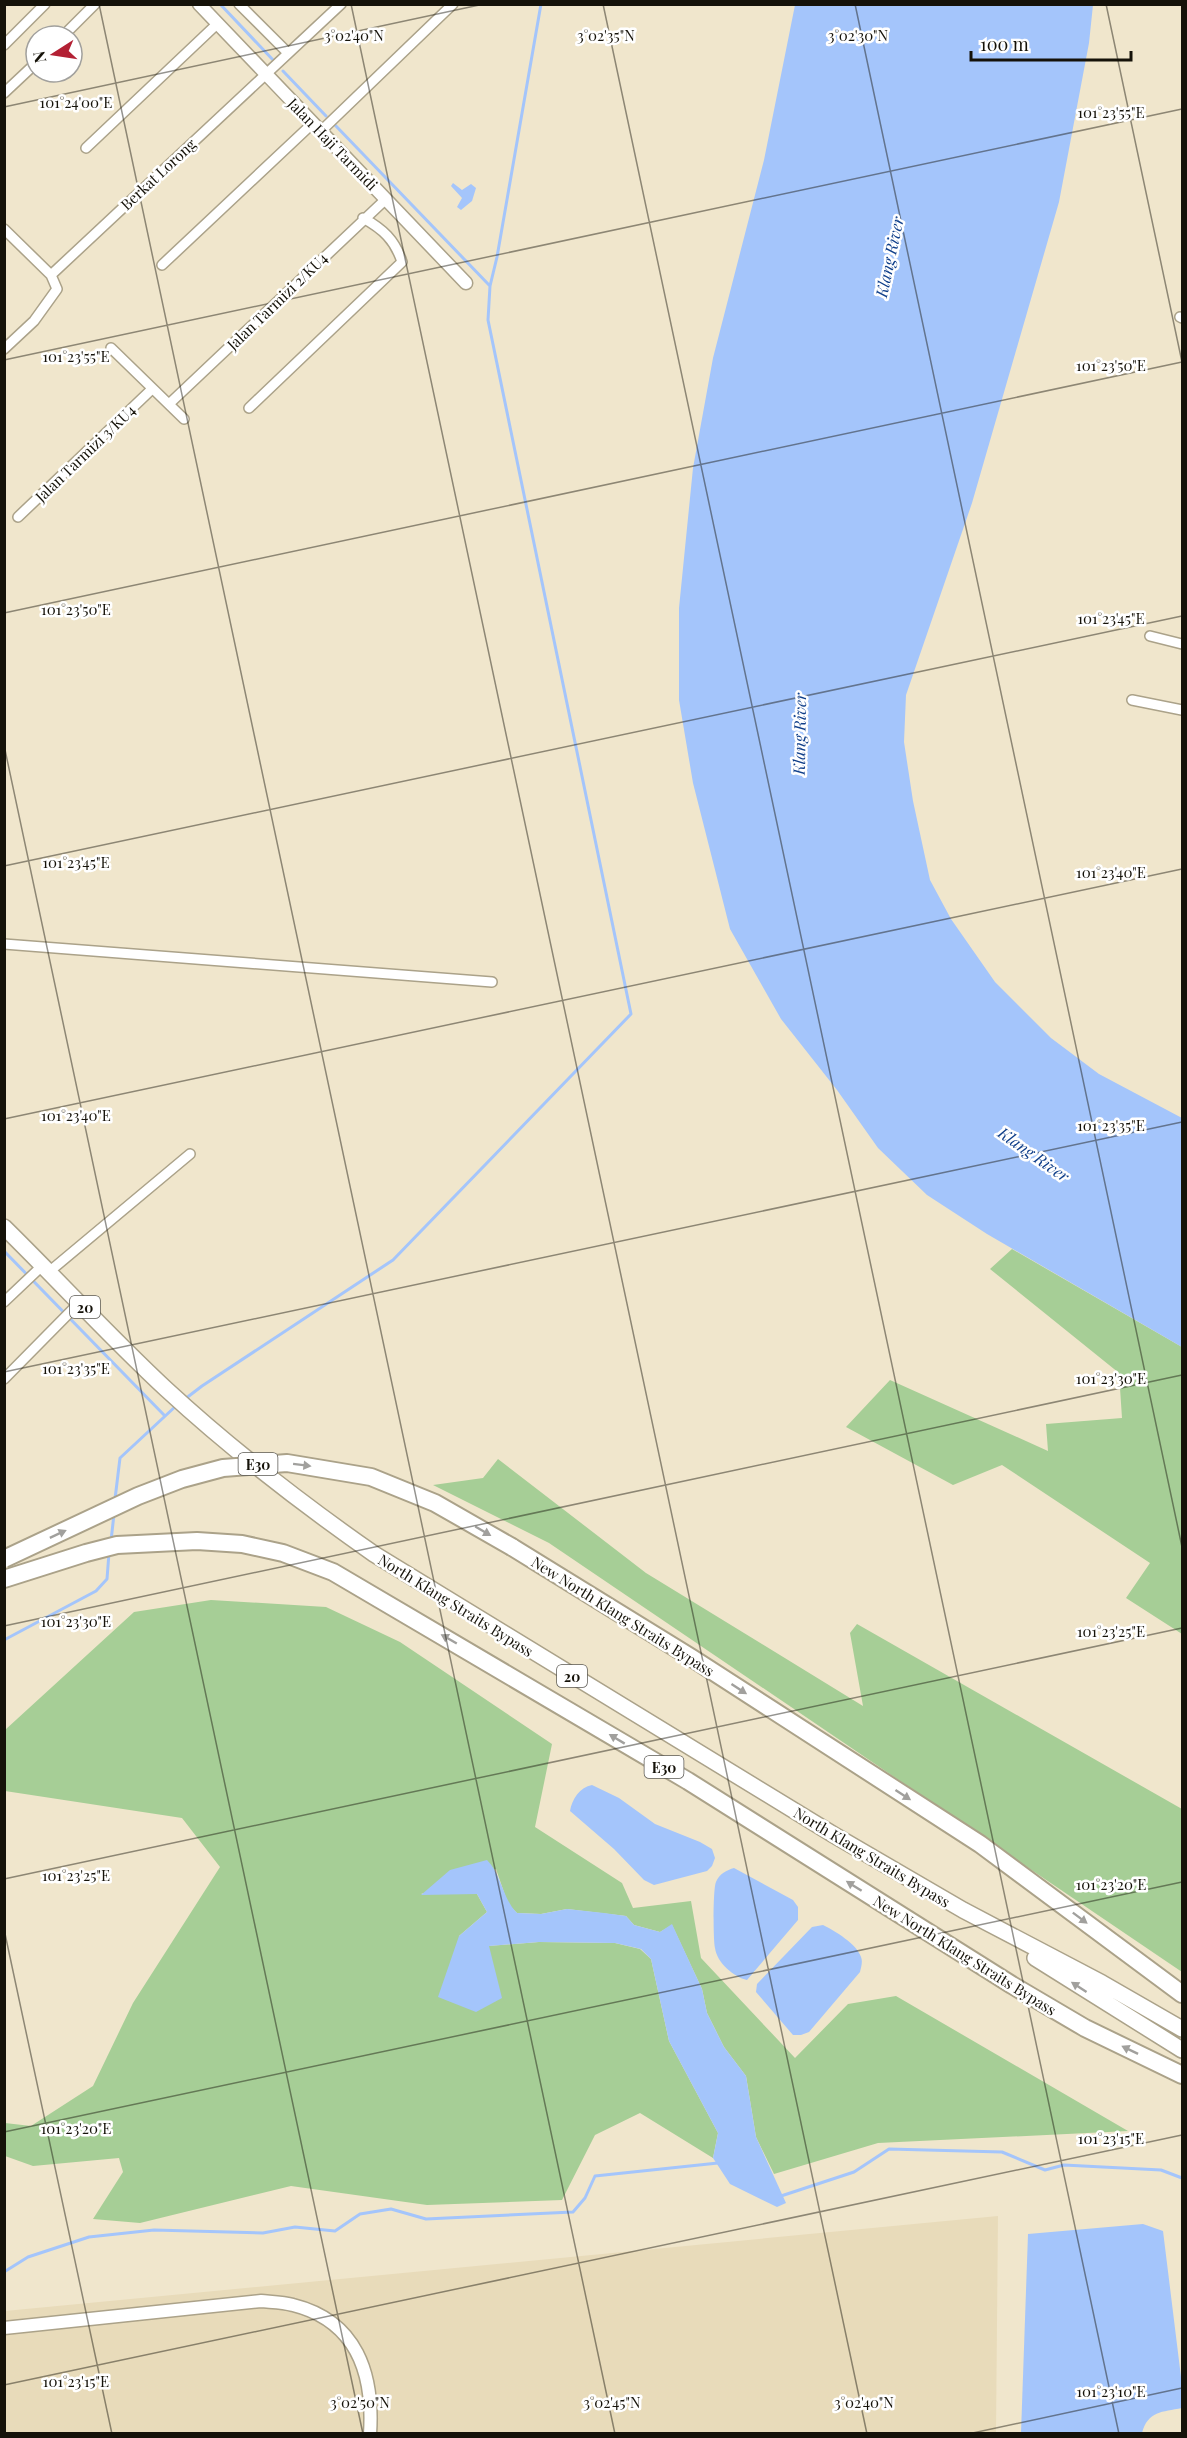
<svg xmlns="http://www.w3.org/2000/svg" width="1187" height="2438" font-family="'Playfair Display',serif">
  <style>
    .built { fill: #e8dbba }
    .green { fill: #a6ce96 }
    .water { fill: #a4c5fb }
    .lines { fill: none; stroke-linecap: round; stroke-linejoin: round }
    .stream { stroke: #a4c5fb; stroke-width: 3 }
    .minor-casing { stroke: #aba289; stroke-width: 12 }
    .tertiary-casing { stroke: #aba289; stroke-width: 15 }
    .trunk-casing { stroke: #aba289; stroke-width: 18 }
    .motorway-casing { stroke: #aba289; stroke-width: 20 }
    .minor { stroke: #fff; stroke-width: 9 }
    .tertiary { stroke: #fff; stroke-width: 12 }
    .trunk { stroke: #fff; stroke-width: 15 }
    .motorway { stroke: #fff; stroke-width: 16 }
    .motorway-bridge-casing { stroke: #aba289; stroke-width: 20; stroke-linecap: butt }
    .motorway-bridge { stroke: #fff; stroke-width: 16 }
    .oneway { fill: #a1a09d }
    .ticks { fill: none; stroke: #151209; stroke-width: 1.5; stroke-opacity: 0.45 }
    .labels { text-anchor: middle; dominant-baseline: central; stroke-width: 5; stroke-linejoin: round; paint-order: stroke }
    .shield { fill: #fff; stroke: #5b5953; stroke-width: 1.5 }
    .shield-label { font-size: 14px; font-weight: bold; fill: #151209 }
    .street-label { font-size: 15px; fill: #151209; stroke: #fff }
    .water-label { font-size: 16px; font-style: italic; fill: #103f8a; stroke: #fff }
    .ticks-label { font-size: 15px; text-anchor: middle; fill: #151209; stroke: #fff; stroke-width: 5; stroke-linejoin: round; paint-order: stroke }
  </style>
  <rect width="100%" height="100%" fill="#f0e6cc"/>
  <path class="built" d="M998 2216 996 2433 5 2434V2311Z"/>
  <path class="green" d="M1012 1249 1182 1347V1634L1126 1598 1150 1563 1002 1465 953 1485 846 1427 890 1380 1048 1451 1046 1424 1122 1418 1119 1373 990 1269Z
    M498 1459 646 1573 863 1706 850 1633 857 1624 1182 1809V1972L549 1543 433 1485 483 1478Z
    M211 1600 326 1607 400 1642 552 1744 535 1827 622 1883 633 1908 691 1901 701 1958 795 2058 848 2004 896 1996 1128 2131 878 2143 774 2174 756 2137 746 2076 724 2047 707 2013 702 1989 672 1925 660 1932 634 1925 626 1916 567 1909 541 1914 517 1913 508 1904 496 1869 421 1894H477L487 1912 459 1936 488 1946 539 1942 615 1943 640 1949 651 1959 669 2041 718 2133 713 2158 640 2113 595 2135 562 2200 427 2205 291 2186 140 2223 93 2219 123 2172 119 2158 33 2166 5 2156V2123L31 2126 93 2086 133 2003 220 1867 182 1818 5 1791V1730L134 1612Z"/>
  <path class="water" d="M795 5H1093L1089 43 1059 202 972 503 906 695 904 742 913 801 930 880 951 919 995 982 1051 1038 1099 1074 1182 1118V1347L987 1234 927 1195 878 1148 837 1090 781 1019 730 929 693 783 679 700V608L693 468 713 358 764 160Z
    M453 183 462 190 471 184 476 188 472 201 461 210 457 207 462 198 451 186Z
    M592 1785 619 1798 655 1824 700 1842 712 1849 715 1858 712 1866 707 1871 654 1885 644 1880 614 1849 570 1811C572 1799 580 1787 592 1785Z
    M487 1860C502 1875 502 1898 517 1913L541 1914 567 1909 604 1913 626 1916 634 1925 660 1932 672 1924 702 1989 707 2013 724 2047 746 2076 756 2137 786 2203 777 2207 730 2184 713 2158 718 2133 669 2041 651 1959 641 1949 615 1943 539 1942 489 1946 502 1998 476 2012 438 1997 459 1936 487 1912 477 1894 421 1895 450 1870Z
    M734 1868 793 1900 798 1907V1920L747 1980C734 1977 717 1963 715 1948 713 1940 713 1888 716 1882 719 1874 727 1870 734 1868Z
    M823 1925C835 1931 857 1944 861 1957 863 1962 861 1967 860 1972L809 2032 801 2035H793L756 1992 757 1984 812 1927Z
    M1143 2224 1163 2231 1182 2385V2408C1162 2412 1148 2411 1142 2433H1021L1028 2234Z"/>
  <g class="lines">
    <path class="stream" d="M220 4 274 61
      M283 71 326 116
      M335 125 490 286
      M4 1251 165 1416
      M185 1399 202 1386 393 1260 631 1014 488 320 490 286 497 257 541 4
      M115 1499 120 1458 177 1405
      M111 1541 114 1514
      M4 1640 96 1591 107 1579 109 1553
      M781 2196 854 2172 889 2149 1002 2152 1045 2170 1064 2165 1161 2170 1182 2178
      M4 2272 28 2257 89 2237 154 2230 263 2233 295 2227 335 2231 360 2214 391 2209 426 2219 573 2212 585 2198 595 2176 718 2163"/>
    <g class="minor-casing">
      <path id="minor" d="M239 4 288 53
        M63 36 95 4
        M4 45 45 4
        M4 93 36 63
        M321 131 453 4
        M86 148 217 24
        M4 229 51 275 57 289 34 321 4 349
        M162 265 312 124
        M51 275 341 4
        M1180 317 1182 318
        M111 348 184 419
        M169 404 386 199
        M249 408 402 262C395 240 383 229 363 218
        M18 517 152 389
        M1150 636 1182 644
        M1132 700 1182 710
        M4 944 492 982
        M50 1271 190 1154
        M4 1302 43 1265
        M4 1379 80 1302"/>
    </g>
    <g class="tertiary-casing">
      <path id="tertiary" d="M199 4 466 283
        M4 2328 261 2301C271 2302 283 2302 293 2305 357 2321 374 2374 370 2434"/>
    </g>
    <g class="trunk-casing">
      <path id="trunk" d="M4 1227C59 1281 110 1337 166 1389 231 1449 301 1503 374 1554L834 1835 963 1910 1102 1983 1182 2029
        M1035 1958 1182 2050"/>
    </g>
    <g class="motorway-casing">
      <path id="motorway" d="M512 1547 692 1658 980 1844 1182 1994
        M4 1579 86 1553 117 1545 197 1541 242 1544 283 1553 333 1572 688 1781 1012 1985 1085 2028 1182 2075"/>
    </g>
    <use href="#minor" class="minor"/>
    <use href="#tertiary" class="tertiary"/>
    <use href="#trunk" class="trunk"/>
    <use href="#motorway" class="motorway"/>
    <g class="motorway-bridge-casing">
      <path id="motorway-bridge" d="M4 1559 138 1496 182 1479 223 1468 287 1463 371 1477 435 1503 512 1547"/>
    </g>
    <use href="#motorway-bridge" class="motorway-bridge"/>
  </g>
  <defs><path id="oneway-solid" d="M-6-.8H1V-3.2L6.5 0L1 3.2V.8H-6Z" transform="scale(1.5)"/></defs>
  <g class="oneway">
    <use href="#oneway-solid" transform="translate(302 1465) rotate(7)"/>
    <use href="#oneway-solid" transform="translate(483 1531) rotate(30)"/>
    <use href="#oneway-solid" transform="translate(58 1534) rotate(-25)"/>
    <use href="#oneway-solid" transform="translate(449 1639) rotate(-150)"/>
    <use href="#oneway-solid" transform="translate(739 1689) rotate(33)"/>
    <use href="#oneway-solid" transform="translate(617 1739) rotate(-149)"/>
    <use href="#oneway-solid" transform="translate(903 1795) rotate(33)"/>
    <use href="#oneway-solid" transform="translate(854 1886) rotate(-148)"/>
    <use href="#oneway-solid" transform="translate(1080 1918) rotate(37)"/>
    <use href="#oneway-solid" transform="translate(1079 1987) rotate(-147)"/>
    <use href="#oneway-solid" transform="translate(1130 2050) rotate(-154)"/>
  </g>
  <path class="ticks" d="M99 4 615 2434M351 4 867 2434M603 4 1119 2434M855 4 1182 1547M1106 4 1182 362M4 107 484 4M4 360 1182 109M4 613 1182 362M4 745 363 2434M4 866 1182 616M4 1119 1182 869M4 1372 1182 1122M4 1626 1182 1375M4 1879 1182 1628M4 1929 112 2434M4 2132 1182 1882M4 2385 1182 2135M968 2434 1182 2388"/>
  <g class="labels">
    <g class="shield">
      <rect x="70" y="1296" width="30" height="22" rx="4.5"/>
      <rect x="238.5" y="1453" width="39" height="22" rx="4.5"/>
      <rect x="557" y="1665" width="30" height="22" rx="4.5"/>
      <rect x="644.5" y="1756" width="39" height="22" rx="4.5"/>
    </g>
    <g class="shield-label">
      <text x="85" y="1307">20</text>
      <text x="258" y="1464">E30</text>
      <text x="572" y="1676">20</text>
      <text x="664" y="1767">E30</text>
    </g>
    <g class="street-label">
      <text transform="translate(333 144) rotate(46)">Jalan Haji Tarmidi</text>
      <text transform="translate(158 174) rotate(-43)">Berkat Lorong</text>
      <text transform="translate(277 301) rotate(-44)">Jalan Tarmizi 2/KU4</text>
      <text transform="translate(85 453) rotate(-44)">Jalan Tarmizi 3/KU4</text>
      <text transform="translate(456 1605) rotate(32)">North Klang Straits Bypass</text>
      <text transform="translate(623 1616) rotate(32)">New North Klang Straits Bypass</text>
      <text transform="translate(872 1857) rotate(31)">North Klang Straits Bypass</text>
      <text transform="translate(965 1955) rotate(32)">New North Klang Straits Bypass</text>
    </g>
    <g class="water-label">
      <text transform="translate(889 257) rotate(-78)">Klang River</text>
      <text transform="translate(799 734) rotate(-89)">Klang River</text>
      <text transform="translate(1034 1154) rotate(35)">Klang River</text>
    </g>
  </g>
  <g class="ticks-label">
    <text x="354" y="41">3°02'40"N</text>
    <text x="606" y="41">3°02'35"N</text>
    <text x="858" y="41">3°02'30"N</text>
    <text x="76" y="108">101°24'00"E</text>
    <text x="1111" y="118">101°23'55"E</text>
    <text x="76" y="362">101°23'55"E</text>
    <text x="1111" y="371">101°23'50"E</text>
    <text x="76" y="615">101°23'50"E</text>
    <text x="1111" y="624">101°23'45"E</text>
    <text x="76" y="868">101°23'45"E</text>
    <text x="1111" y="878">101°23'40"E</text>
    <text x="76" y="1121">101°23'40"E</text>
    <text x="1111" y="1131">101°23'35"E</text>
    <text x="76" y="1374">101°23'35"E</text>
    <text x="1111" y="1384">101°23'30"E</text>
    <text x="76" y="1627">101°23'30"E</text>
    <text x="1111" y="1637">101°23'25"E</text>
    <text x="76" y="1881">101°23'25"E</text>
    <text x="1111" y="1890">101°23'20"E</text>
    <text x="76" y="2134">101°23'20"E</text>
    <text x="1111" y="2144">101°23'15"E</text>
    <text x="76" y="2387">101°23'15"E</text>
    <text x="1111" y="2397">101°23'10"E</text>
    <text x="360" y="2408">3°02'50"N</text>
    <text x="612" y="2408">3°02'45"N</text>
    <text x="864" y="2408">3°02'40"N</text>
  </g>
  <rect width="1187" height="2438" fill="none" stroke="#151209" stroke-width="12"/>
  <g transform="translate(54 54) rotate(258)"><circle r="28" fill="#ffffff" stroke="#a1a09d" stroke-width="1.5"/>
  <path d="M0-4.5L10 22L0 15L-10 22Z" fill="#b32134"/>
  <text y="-9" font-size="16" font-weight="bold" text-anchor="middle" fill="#151209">N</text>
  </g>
  <path d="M971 51v9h160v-9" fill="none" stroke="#151209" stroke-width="3"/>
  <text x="980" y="51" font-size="18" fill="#151209" stroke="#ffffff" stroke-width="4.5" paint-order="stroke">100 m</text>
</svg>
